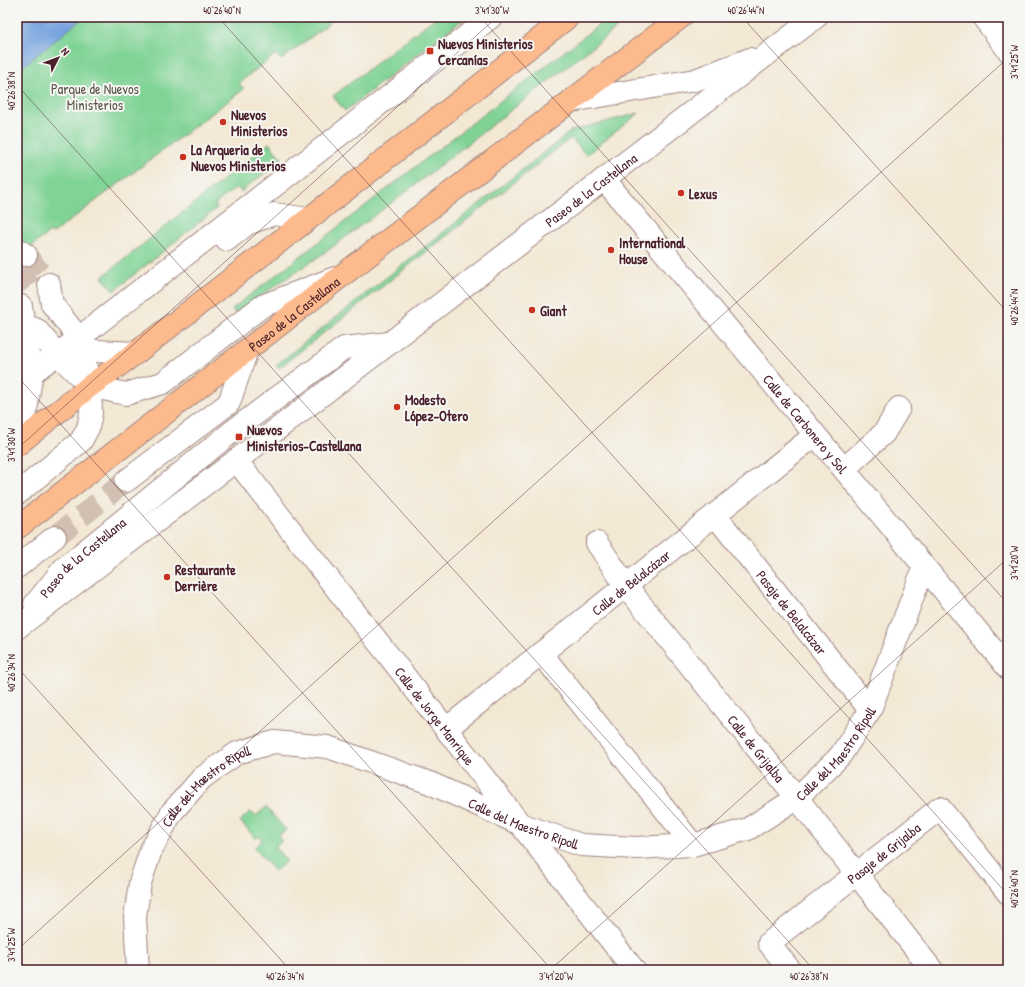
<svg xmlns="http://www.w3.org/2000/svg" width="1025" height="987" font-family="'Patrick Hand',sans-serif">
  <style>
    .green { fill: #7fd395; stroke: #647960 }
    .water { fill: #75a3de; stroke: #606184 }
    .lines { fill: none; stroke-linecap: round; stroke-linejoin: round }
    .minor-tunnel { stroke: #d1c0b2; stroke-width: 22; stroke-dasharray: 22 11; stroke-linecap: butt }
    .minor-casing { stroke: #9e8480; stroke-width: 24 }
    .highway-casing { stroke: #9e8480; stroke-width: 24 }
    .minor { stroke: #fff; stroke-width: 22 }
    .highway { stroke: #fcba8d; stroke-width: 22 }
    .ticks { fill: none; stroke: #4a1f2b; stroke-width: 1; stroke-opacity: 0.45 }
    .poi-dot { fill: #c8321e; stroke: #f6f6f2; stroke-width: 1.5 }
    .labels { text-anchor: middle; dominant-baseline: central; stroke-width: 4; stroke-linejoin: round; paint-order: stroke }
    .poi-label { font-size: 14px; font-weight: bold; fill: #4a1f2b; stroke: #f6f6f2; text-anchor: start }
    .park-label { font-size: 14px; fill: #5a554b; stroke: #f6f6f2 }
    .street-label { font-size: 14px; fill: #4a1f2b; stroke: #f6f6f2 }
    .neatline { fill: none; stroke: #4a1f2b; stroke-width: 1.5 }
    .ticks-label { font-size: 10px; text-anchor: middle; fill: #4a1f2b }
  </style>
  <rect width="100%" height="100%" fill="#f6f6f2"/>
  <filter id="ink" filterUnits="userSpaceOnUse"><feTurbulence type="fractalNoise" baseFrequency=".025" numOctaves="2"/><feDisplacementMap in="SourceGraphic" scale="8" xChannelSelector="R" yChannelSelector="G"/><feConvolveMatrix kernelMatrix="1 2 1 2 8 2 1 2 1" color-interpolation-filters="sRGB"/></filter>
  <filter id="wash" filterUnits="userSpaceOnUse"><feTurbulence type="fractalNoise" baseFrequency=".012" numOctaves="4" result="noise"/><feDisplacementMap in="SourceGraphic" scale="16" xChannelSelector="R" yChannelSelector="G"/><feGaussianBlur stdDeviation="0.9" result="paint"/><feColorMatrix in="noise" values="0 0 0 0 0 0 0 0 0 0 0 0 0 0 0 0 0 1.4 0 .05"/><feComposite in="paint" operator="in"/></filter>
  <g filter="url(#wash)">
    <rect width="100%" height="100%" fill="#f3e8d4"/>
    <path class="green" d="M17 17H337L281 60 276 54 239 83 244 89 52 234 50 232 17 258Z
      M436 17H466L345 111 333 96Z
      M609 17H631L398 198 327 251 235 313 232 309Z
      M639 113 586 155 571 138 279 368 276 365 571 131Z
      M269 143 282 159 241 192 237 187 215 204 217 208 114 291 102 277Z
      M266 807 286 830 278 836 282 841 275 847 287 861 275 871 254 848 262 840 259 836 256 839 240 821 250 812 256 816Z"/>
    <path class="water" d="M17 17H84L17 71Z"/>
  </g>
  <g filter="url(#ink)">
    <g class="lines">
      <path class="minor-tunnel" d="M26 255 49 284
        M17 269 36 294
        M55 537 126 481"/>
      <g class="minor-casing">
        <g id="minor">
          <path d="M983 17 1008 50"/>
          <path d="M571 101 695 80 750 59"/>
          <path id="s1" d="M604 179 1008 668"/>
          <path d="M227 240 247 224 274 214 308 219"/>
          <path d="M17 249 26 255"/>
          <path d="M49 284 52 304 88 350 97 351 136 353"/>
          <path d="M21 306 32 372 21 442"/>
          <path d="M17 322 37 330 57 354 90 386 126 394 163 383 262 306 335 278"/>
          <path d="M17 384 79 338 491 17"/>
          <path id="s2" d="M236 460 634 970"/>
          <path d="M844 469 884 433 899 408"/>
          <path d="M126 481 229 403 247 350"/>
          <path d="M17 494 81 441 88 428 91 413 90 386 79 338"/>
          <path id="s3" d="M715 515 870 710"/>
          <path id="s4" d="M597 543 626 586 797 798 932 970"/>
          <path d="M17 567 55 537"/>
          <path id="s5" d="M35 604 64 568 234 430 344 348 390 343"/>
          <path id="s6" d="M17 628 816 17"/>
          <path d="M541 653 693 845"/>
          <path id="s7" d="M446 729 815 435"/>
          <path id="s8" d="M138 970 135 917 140 883 151 850 172 812 202 778 237 753 274 742 328 747 430 783 520 824 581 845 636 848 693 845 748 829 797 798 840 756 870 710 924 567"/>
          <path id="s9" d="M790 970 769 943 940 808 1008 893"/>
        </g>
      </g>
      <g class="highway-casing">
        <g id="highway">
          <path d="M17 445 90 386 136 353 568 17"/>
          <path id="s10" d="M17 528 247 350 340 277 681 17"/>
        </g>
      </g>
      <use href="#minor" class="minor"/>
      <use href="#highway" class="highway"/>
    </g>
  </g>
  <path class="ticks" d="M218 17 1008 895M480 17 1008 604M742 17 1008 313M1004 17 1008 22M17 85 814 970M17 376 552 970M17 449 497 17M17 667 290 970M17 950 1008 58M17 958 28 970M550 970 1008 558"/>
  <g class="poi-dot">
    <rect x="426" y="47" width="8" height="8" rx="2"/>
    <circle cx="223" cy="122" r="4"/>
    <circle cx="183" cy="157" r="4"/>
    <circle cx="681" cy="193" r="4"/>
    <circle cx="611" cy="250" r="4"/>
    <circle cx="532" cy="310" r="4"/>
    <circle cx="397" cy="407" r="4"/>
    <rect x="235" y="433" width="8" height="8" rx="2"/>
    <circle cx="167" cy="577" r="4"/>
  </g>
  <g class="labels">
    <g class="poi-label">
      <text x="438" y="43">Nuevos Ministerios<tspan x="438" dy="16">Cercanías</tspan></text>
      <text x="231" y="114">Nuevos<tspan x="231" dy="16">Ministerios</tspan></text>
      <text x="191" y="149">La Arqueria de<tspan x="191" dy="16">Nuevos Ministerios</tspan></text>
      <text x="689" y="193">Lexus</text>
      <text x="619" y="242">International<tspan x="619" dy="16">House</tspan></text>
      <text x="540" y="310">Giant</text>
      <text x="405" y="399">Modesto<tspan x="405" dy="16">López-Otero</tspan></text>
      <text x="247" y="429">Nuevos<tspan x="247" dy="16">Ministerios-Castellana</tspan></text>
      <text x="175" y="569">Restaurante<tspan x="175" dy="16">Derrière</tspan></text>
    </g>
    <g class="park-label">
      <text x="95" y="88">Parque de Nuevos<tspan x="95" dy="16">Ministerios</tspan></text>
    </g>
    <g class="street-label">
      <text stroke="none"><textPath href="#s6" startOffset="722">Paseo de la Castellana</textPath></text>
      <text stroke="none"><textPath href="#s10" startOffset="350">Paseo de la Castellana</textPath></text>
      <text stroke="none"><textPath href="#s1" startOffset="317">Calle de Carbonero y Sol</textPath></text>
      <text stroke="none"><textPath href="#s5" startOffset="67">Paseo de la Castellana</textPath></text>
      <text stroke="none"><textPath href="#s7" startOffset="236">Calle de Belalcázar</textPath></text>
      <text stroke="none"><textPath href="#s3" startOffset="124">Pasaje de Belalcázar</textPath></text>
      <text stroke="none"><textPath href="#s2" startOffset="324">Calle de Jorge Manrique</textPath></text>
      <text stroke="none"><textPath href="#s4" startOffset="260">Calle de Grijalba</textPath></text>
      <text stroke="none"><textPath href="#s8" startOffset="905">Calle del Maestro Ripoll</textPath></text>
      <text stroke="none"><textPath href="#s8" startOffset="209">Calle del Maestro Ripoll</textPath></text>
      <text stroke="none"><textPath href="#s8" startOffset="557">Calle del Maestro Ripoll</textPath></text>
      <text stroke="none"><textPath href="#s9" startOffset="180">Pasaje de Grijalba</textPath></text>
    </g>
  </g>
  <rect width="1025" height="987" fill="none" stroke="#f6f6f2" stroke-width="44"/>
  <g transform="translate(58 58) rotate(48)" stroke="#f6f6f2" stroke-width="3" paint-order="stroke">
  <path d="M0-3L7 15L0 10L-7 15Z" fill="#4a1f2b"/>
  <text y="-6" font-size="11" font-weight="bold" text-anchor="middle" fill="#4a1f2b">N</text>
  </g>
  <rect x="22" y="22" width="981" height="943" class="neatline"/>
  <g class="ticks-label">
    <text x="222" y="14">40°26'40"N</text>
    <text x="492" y="14">3°41'30"W</text>
    <text x="746" y="14">40°26'44"N</text>
    <text transform="translate(1014 62) rotate(-90)" y="4">3°41'25"W</text>
    <text transform="translate(11 91) rotate(-90)" y="4">40°26'38"N</text>
    <text transform="translate(1014 307) rotate(-90)" y="4">40°26'44"N</text>
    <text transform="translate(11 445) rotate(-90)" y="4">3°41'30"W</text>
    <text transform="translate(1014 563) rotate(-90)" y="4">3°41'20"W</text>
    <text transform="translate(11 673) rotate(-90)" y="4">40°26'34"N</text>
    <text transform="translate(1014 889) rotate(-90)" y="4">40°26'40"N</text>
    <text transform="translate(11 945) rotate(-90)" y="4">3°41'25"W</text>
    <text x="285" y="980">40°26'34"N</text>
    <text x="556" y="980">3°41'20"W</text>
    <text x="809" y="980">40°26'38"N</text>
  </g>
</svg>
